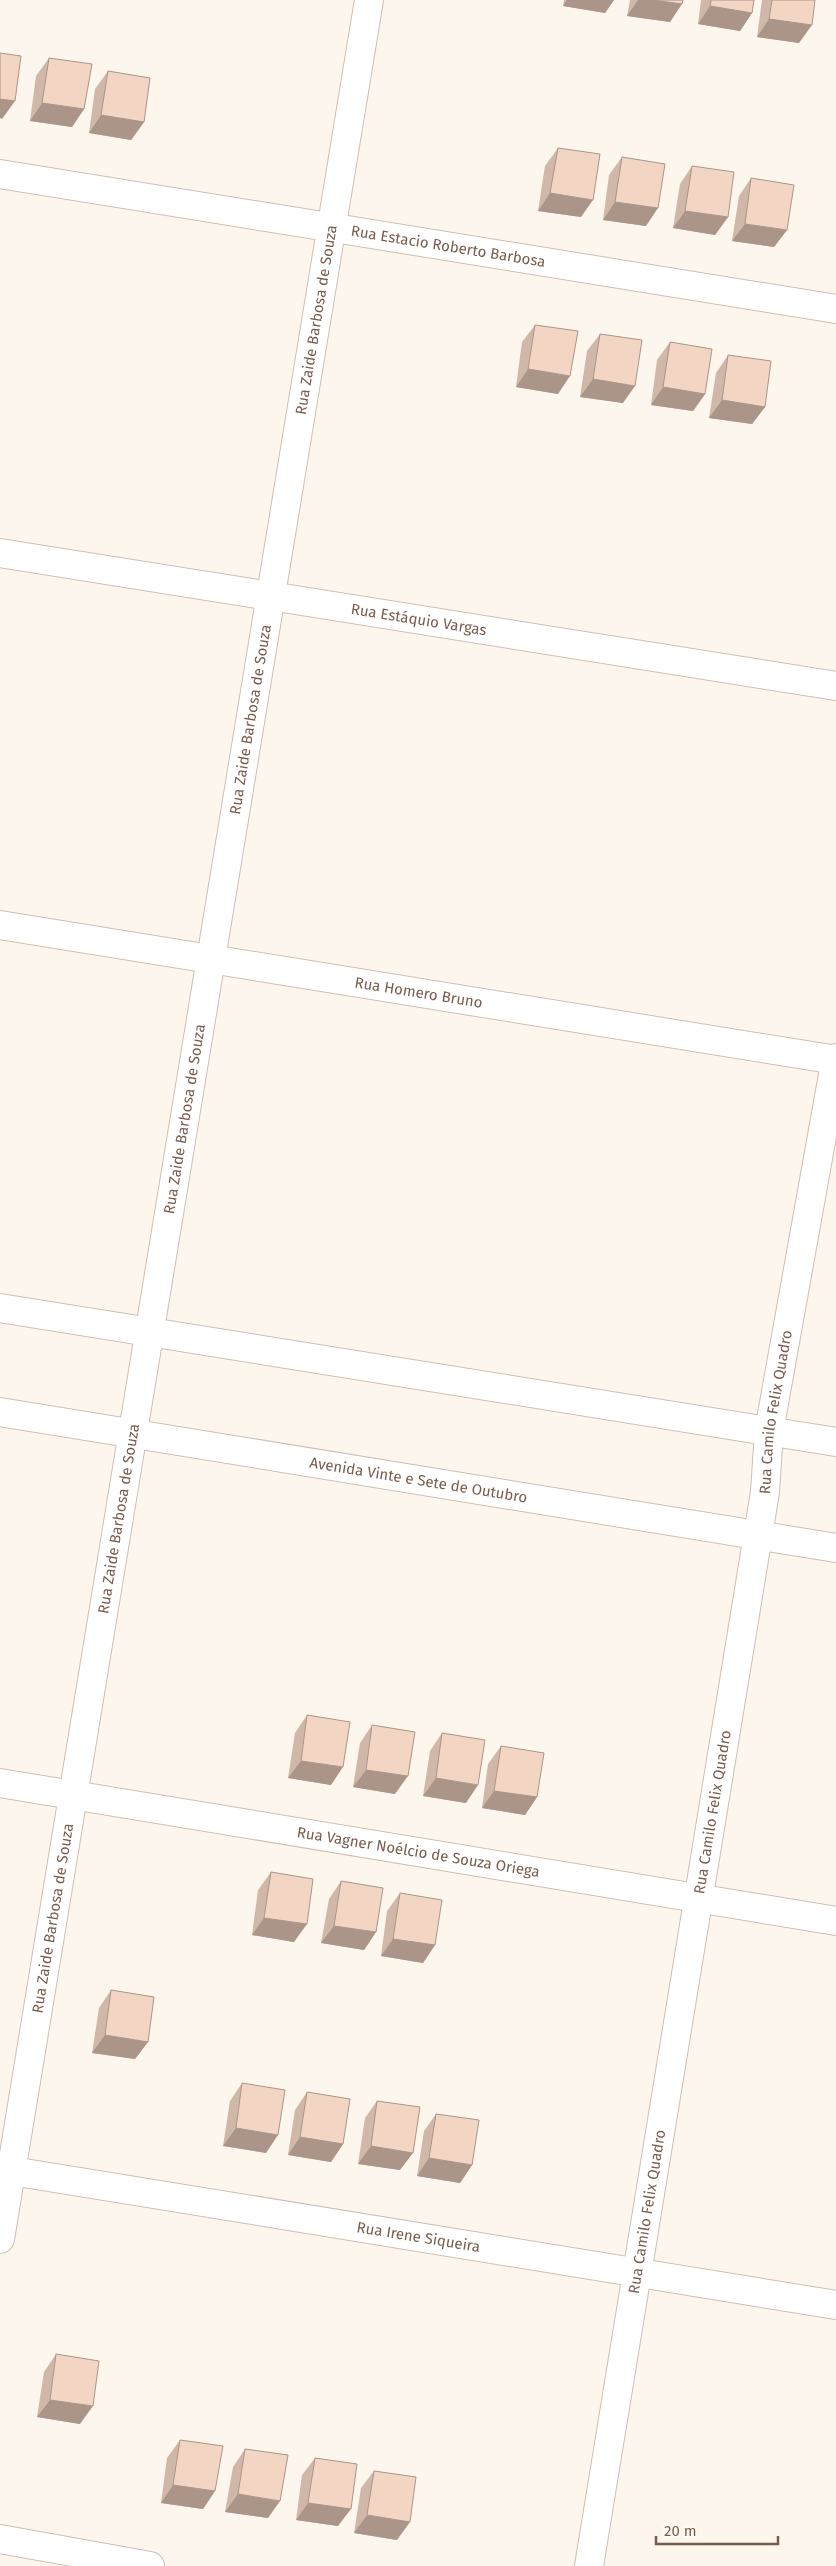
<svg xmlns="http://www.w3.org/2000/svg" width="836" height="2566" font-family="'Fira Sans',sans-serif">
  <style>
    .lines { fill: none; stroke-linecap: round; stroke-linejoin: round }
    .minor-casing { stroke: #d1beb0; stroke-width: 30 }
    .minor { stroke: #fff; stroke-width: 28 }
    .wall { fill: #d1b7a8 }
    .shaded-wall { fill: #aa9588 }
    .building { fill: #f3d5c3; stroke: #aa9588 }
    .labels { text-anchor: middle; dominant-baseline: central; stroke-width: 4.5; stroke-linejoin: round; paint-order: stroke }
    .street-label { font-size: 15px; fill: #7a5c4d; stroke: #fffaf3 }
  </style>
  <rect width="100%" height="100%" fill="#fdf6ec"/>
  <g class="lines">
    <g class="minor-casing">
      <g id="minor">
        <path id="s1" d="M0 174 836 309"/>
        <path id="s2" d="M0 553 836 686"/>
        <path id="s3" d="M0 925 836 1060"/>
        <path d="M0 1308 836 1442"/>
        <path id="s4" d="M0 1412 836 1548"/>
        <path id="s5" d="M0 1783 836 1921"/>
        <path id="s6" d="M0 2169 836 2305"/>
        <path id="s7" d="M0 2239 369 0"/>
        <path d="M0 2539 150 2566"/>
        <path id="s8" d="M589 2566 758 1535 765 1492 769 1431 836 1058"/>
      </g>
    </g>
    <use href="#minor" class="minor"/>
  </g>
  <path class="wall" d="M564 0H614L605 13 563 6Z
    M630 0H683L670 22 627 16Z
    M701 0H754L752 13 740 31 698 24Z
    M762 0H815L799 43 757 37Z
    M49 58 84 109 72 127 30 121 36 76Z
    M108 71 144 122 131 140 89 133 95 89Z
    M558 148 581 217 538 211 545 166Z
    M622 157 646 226 603 220 609 175Z
    M692 166 728 217 715 235 673 228 680 184Z
    M751 178 787 230 774 247 732 241 739 196Z
    M535 325 558 394 516 387 522 342Z
    M600 334 623 403 580 397 587 351Z
    M670 342 705 394 693 411 651 405 657 360Z
    M728 355 765 407 752 424 709 418 716 373Z
    M307 1715 331 1785 288 1778 295 1733Z
    M372 1725 395 1794 353 1787 360 1743Z
    M442 1733 466 1803 423 1796 430 1751Z
    M501 1746 537 1797 525 1815 482 1808 488 1764Z
    M271 1872 294 1942 252 1935 258 1890Z
    M341 1881 376 1932 364 1950 321 1943 329 1899Z
    M400 1893 435 1945 423 1963 381 1956 387 1911Z
    M111 1990 148 2042 135 2059 92 2053 99 2008Z
    M242 2083 266 2153 223 2146 230 2101Z
    M307 2092 343 2144 331 2162 288 2155 295 2110Z
    M377 2101 400 2170 358 2164 365 2118Z
    M436 2114 472 2165 460 2183 417 2176 424 2131Z
    M56 2354 80 2424 37 2417 44 2372Z
    M180 2440 215 2491 203 2509 161 2503 167 2458Z
    M245 2449 268 2518 225 2512 233 2467Z
    M315 2458 338 2526 296 2520 302 2475Z
    M374 2471 397 2540 354 2533 361 2488Z"/>
  <path class="shaded-wall" d="M567 0H614L605 13 563 6Z
    M638 0H653L682 4 670 22 627 16Z
    M710 6 752 13 740 31 698 24Z
    M769 19 812 25 799 43 757 37Z
    M0 99 15 101 2 119 0 118Z
    M42 103 84 109 72 127 30 121Z
    M101 115 144 122 131 140 89 133Z
    M550 193 593 200 581 217 538 211Z
    M615 202 658 208 646 226 603 220Z
    M685 211 728 217 715 235 673 228Z
    M745 224 787 230 774 247 732 241Z
    M528 369 570 376 558 394 516 387Z
    M593 379 635 386 623 403 580 397Z
    M663 387 705 394 693 411 651 405Z
    M722 400 765 407 752 424 709 418Z
    M301 1761 343 1767 331 1785 288 1778Z
    M366 1770 408 1776 395 1794 353 1787Z
    M436 1778 478 1785 466 1803 423 1796Z
    M494 1791 537 1797 525 1815 482 1808Z
    M264 1918 307 1924 294 1942 252 1935Z
    M334 1926 376 1932 364 1950 321 1943Z
    M393 1939 435 1945 423 1963 381 1956Z
    M105 2035 148 2042 135 2059 92 2053Z
    M236 2128 278 2135 266 2153 223 2146Z
    M300 2137 343 2144 331 2162 288 2155Z
    M371 2146 413 2153 400 2170 358 2164Z
    M429 2158 472 2165 460 2183 417 2176Z
    M50 2400 93 2406 80 2424 37 2417Z
    M173 2485 215 2491 203 2509 161 2503Z
    M238 2494 280 2501 268 2518 225 2512Z
    M308 2503 351 2509 338 2526 296 2520Z
    M367 2515 410 2522 397 2540 354 2533Z"/>
  <path class="building" d="M653 0H683L682 4Z
    M711 0H754L752 13 710 6Z
    M772 0H815L812 25 769 19Z
    M0 53 21 56 15 101 0 99Z
    M49 58 92 64 84 109 42 103Z
    M108 71 150 78 144 122 101 115Z
    M558 148 600 154 593 200 550 193Z
    M622 157 665 164 658 208 615 202Z
    M692 166 734 172 728 217 685 211Z
    M751 178 794 185 787 230 745 224Z
    M535 325 578 331 570 376 528 369Z
    M600 334 642 340 635 386 593 379Z
    M670 342 712 349 705 394 663 387Z
    M728 355 771 361 765 407 722 400Z
    M307 1715 350 1722 343 1767 301 1761Z
    M372 1725 415 1732 408 1776 366 1770Z
    M442 1733 485 1740 478 1785 436 1778Z
    M501 1746 544 1753 537 1797 494 1791Z
    M271 1872 313 1879 307 1924 264 1918Z
    M341 1881 383 1888 376 1932 334 1926Z
    M400 1893 442 1900 435 1945 393 1939Z
    M111 1990 154 1997 148 2042 105 2035Z
    M242 2083 285 2090 278 2135 236 2128Z
    M307 2092 350 2099 343 2144 300 2137Z
    M377 2101 420 2107 413 2153 371 2146Z
    M436 2114 479 2120 472 2165 429 2158Z
    M56 2354 99 2361 93 2406 50 2400Z
    M180 2440 223 2446 215 2491 173 2485Z
    M245 2449 288 2455 280 2501 238 2494Z
    M315 2458 357 2464 351 2509 308 2503Z
    M374 2471 416 2477 410 2522 367 2515Z"/>
  <g class="labels">
    <g class="street-label">
      <text stroke="none"><textPath href="#s1" startOffset="454">Rua Estacio Roberto Barbosa</textPath></text>
      <text stroke="none"><textPath href="#s7" startOffset="1945">Rua Zaide Barbosa de Souza</textPath></text>
      <text stroke="none"><textPath href="#s2" startOffset="424">Rua Estáquio Vargas</textPath></text>
      <text stroke="none"><textPath href="#s7" startOffset="1540">Rua Zaide Barbosa de Souza</textPath></text>
      <text stroke="none"><textPath href="#s3" startOffset="424">Rua Homero Bruno</textPath></text>
      <text stroke="none"><textPath href="#s7" startOffset="1135">Rua Zaide Barbosa de Souza</textPath></text>
      <text stroke="none"><textPath href="#s8" startOffset="1169">Rua Camilo Felix Quadro</textPath></text>
      <text stroke="none"><textPath href="#s4" startOffset="424">Avenida Vinte e Sete de Outubro</textPath></text>
      <text stroke="none"><textPath href="#s7" startOffset="730">Rua Zaide Barbosa de Souza</textPath></text>
      <text stroke="none"><textPath href="#s8" startOffset="764">Rua Camilo Felix Quadro</textPath></text>
      <text stroke="none"><textPath href="#s5" startOffset="424">Rua Vagner Noélcio de Souza Oriega</textPath></text>
      <text stroke="none"><textPath href="#s7" startOffset="325">Rua Zaide Barbosa de Souza</textPath></text>
      <text stroke="none"><textPath href="#s8" startOffset="359">Rua Camilo Felix Quadro</textPath></text>
      <text stroke="none"><textPath href="#s6" startOffset="424">Rua Irene Siqueira</textPath></text>
    </g>
  </g>
  <path d="M656 2536v8h122v-8" fill="none" stroke="#7a5c4d" stroke-width="2.5"/>
  <text x="664" y="2536" font-size="15" fill="#7a5c4d" stroke="#fffaf3" stroke-width="4" paint-order="stroke">20 m</text>
</svg>
